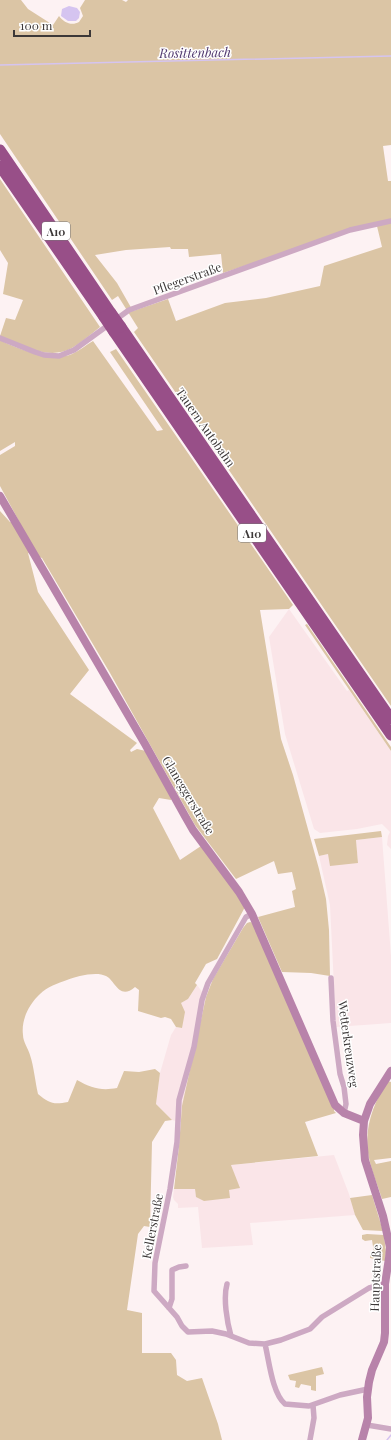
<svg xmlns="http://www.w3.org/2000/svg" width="391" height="1440" font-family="'Playfair Display',serif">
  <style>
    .built { fill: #fae5e8 }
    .green { fill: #dbc5a5; fill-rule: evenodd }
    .water { fill: #d5c4f0 }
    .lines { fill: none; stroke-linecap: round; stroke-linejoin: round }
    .stream { stroke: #d5c4f0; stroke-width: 1.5 }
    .street { stroke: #cda9c3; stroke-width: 5.5 }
    .secondary { stroke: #b883aa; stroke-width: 8 }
    .highway { stroke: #984f88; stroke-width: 11 }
    .highway-bridge { stroke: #984f88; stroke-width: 11 }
    .labels { text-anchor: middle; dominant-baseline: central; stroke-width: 3; stroke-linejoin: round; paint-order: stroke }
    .shield { fill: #fff; stroke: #767474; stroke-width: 1 }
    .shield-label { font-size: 11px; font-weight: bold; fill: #3c3838 }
    .street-label { font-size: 12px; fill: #3c3838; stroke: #fff }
    .water-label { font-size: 13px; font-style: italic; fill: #523a70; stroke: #fff }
  </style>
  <rect width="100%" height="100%" fill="#fdf2f3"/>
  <path class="built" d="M289 609 347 691 349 690 391 751V849L387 845 388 836 390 832 382 824 357 829 320 833 314 829 285 734 269 637Z
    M382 837 391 956V1023L336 1027 330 905 319 856 328 854 358 863 356 840Z
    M197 985 206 997 193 1060 186 1088 181 1122 172 1120 156 1104 160 1073 171 1035 176 1027 181 1028V1003L188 999Z
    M334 1155 349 1194 355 1215 250 1223 253 1245 202 1248 198 1207 178 1208V1204L174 1200 173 1197 174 1189H195L196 1196 239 1188 231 1165Z"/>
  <path class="green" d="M0 0H21L28 9 53 25 59 16C64 23 72 26 79 22L83 16 80 8 85 0H122L126 2 128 0H391V145L383 146 388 181H391V706L134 332 138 328 118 296 112 300 0 134ZM376 222 382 247 324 266 320 286 266 298 225 303 176 321 168 299 133 311 117 283 95 255 126 250 170 247 171 249H188L189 257 221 254 223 273Z
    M0 179 100 327C91 334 82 342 72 348 48 361 22 345 0 336L6 318 15 320 23 300 3 294 8 263 0 250Z
    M0 340C17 349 54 362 72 354 79 351 86 345 93 341L157 431 163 430 110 352 116 349 293 605 289 609 260 610 281 739 293 775 319 869 326 899 329 930 330 976 311 973 282 972 258 917 295 907 292 891 296 889 292 872 278 874 274 861 236 879 195 825 110 673 42 558 28 553 38 592 89 670 70 694 137 743 130 750 131 752 137 749 146 751 172 798 171 800 159 798 153 808 180 860 201 846 236 893 245 907 217 959 206 964 195 983 197 985 188 999 181 1003 185 1012 182 1028 176 1027 171 1019 165 1017 161 1018 138 1011 139 990 135 987C119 1001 115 980 106 976 97 971 76 976 67 980 58 983 47 987 40 994 29 1004 21 1020 23 1035 23 1042 28 1048 30 1055 34 1067 35 1081 38 1094 49 1103 53 1105 68 1102L77 1080C91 1088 101 1091 117 1088L124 1071 139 1072 155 1069 160 1073 156 1104 172 1120 165 1121 152 1142 150 1227 144 1226 138 1234 127 1310 142 1313V1353H171L176 1360 177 1375 187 1381 202 1378 218 1424 222 1440H0V511L10 522 20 523 0 486V455L15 446V442L0 451Z
    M307 624 391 747V751L305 625Z
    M381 831 382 837 356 840 358 863 330 866 328 854 319 856 314 839Z
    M250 922 253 923 334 1109V1111L336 1113 305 1122 318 1156 231 1165 240 1188 229 1190 230 1198 204 1201 196 1197 195 1189H174L179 1146 182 1106 206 997 213 979 243 928 247 923Z
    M388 1081 391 1082V1158L374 1160 376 1164 391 1161V1197L382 1199C378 1186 372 1172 369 1158 363 1130 373 1103 388 1081Z
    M372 1195 383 1231 363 1230 355 1215 350 1198Z
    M367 1234 384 1235 386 1252 385 1261 370 1258V1253H374L372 1240 365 1241 362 1239V1235Z
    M322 1367 324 1374 316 1376V1391L311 1390V1386L301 1384 299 1388 295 1387 296 1381 290 1380 288 1375Z"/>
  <path class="water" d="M69 6 77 8 80 12 79 18 76 21H68L61 16 62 9Z"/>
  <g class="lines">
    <path class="stream" d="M0 65 391 56
      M387 1440 391 1435"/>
    <path class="street" d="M0 338 35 352 44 355 59 356 74 350 129 310 350 230 391 221
      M252 914 246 917 208 983 202 1000 194 1047 179 1100 177 1142 170 1189 155 1263 154 1291 177 1317 182 1326 188 1332 212 1331 226 1334 249 1343 265 1344 281 1340 310 1329 322 1317 369 1288 385 1284
      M331 978 333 1021 340 1074 344 1087 346 1104 344 1113
      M227 1284C223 1298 227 1322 231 1336
      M169 1308 172 1299V1270L179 1267 186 1266
      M265 1344C269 1360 272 1393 285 1404L309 1406 340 1395 368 1389
      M367 1425 391 1429
      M310 1440 314 1418 313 1405"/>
    <path class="secondary" d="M0 496 145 744 185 816 193 830 239 892 252 914 335 1105 344 1113 364 1121
      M362 1440 368 1418 367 1397 369 1382 372 1370 384 1342 385 1333V1284L389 1258 390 1247 383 1216 365 1160 363 1135 364 1121 370 1104 391 1071"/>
    <path class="highway" d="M0 150 111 313
      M0 166 104 317
      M121 327 391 719
      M114 332 391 735"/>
    <path class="highway-bridge" d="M111 313 121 327
      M104 317 114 332"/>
  </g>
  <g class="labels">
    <g class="shield">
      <rect x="42" y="222" width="28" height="18" rx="3"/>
      <rect x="238" y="524" width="28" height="18" rx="3"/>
    </g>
    <g class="shield-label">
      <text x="56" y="231">A10</text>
      <text x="252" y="533">A10</text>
    </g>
    <g class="street-label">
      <text transform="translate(187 278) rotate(-20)">Pflegerstraße</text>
      <text transform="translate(206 427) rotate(55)">Tauern Autobahn</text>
      <text transform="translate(189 795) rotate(59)">Glaneggerstraße</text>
      <text transform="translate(349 1044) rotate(82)">Wetterkreuzweg</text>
      <text transform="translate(152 1226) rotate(-79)">Kellerstraße</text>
      <text transform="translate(375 1278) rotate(-88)">Hauptstraße</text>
    </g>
    <g class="water-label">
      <text transform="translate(195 52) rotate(-1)">Rosittenbach</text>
    </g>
  </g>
  <path d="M14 30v6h76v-6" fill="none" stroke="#3c3838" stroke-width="2"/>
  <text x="20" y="30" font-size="12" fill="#3c3838" stroke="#ffffff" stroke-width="3" paint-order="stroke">100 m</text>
</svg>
